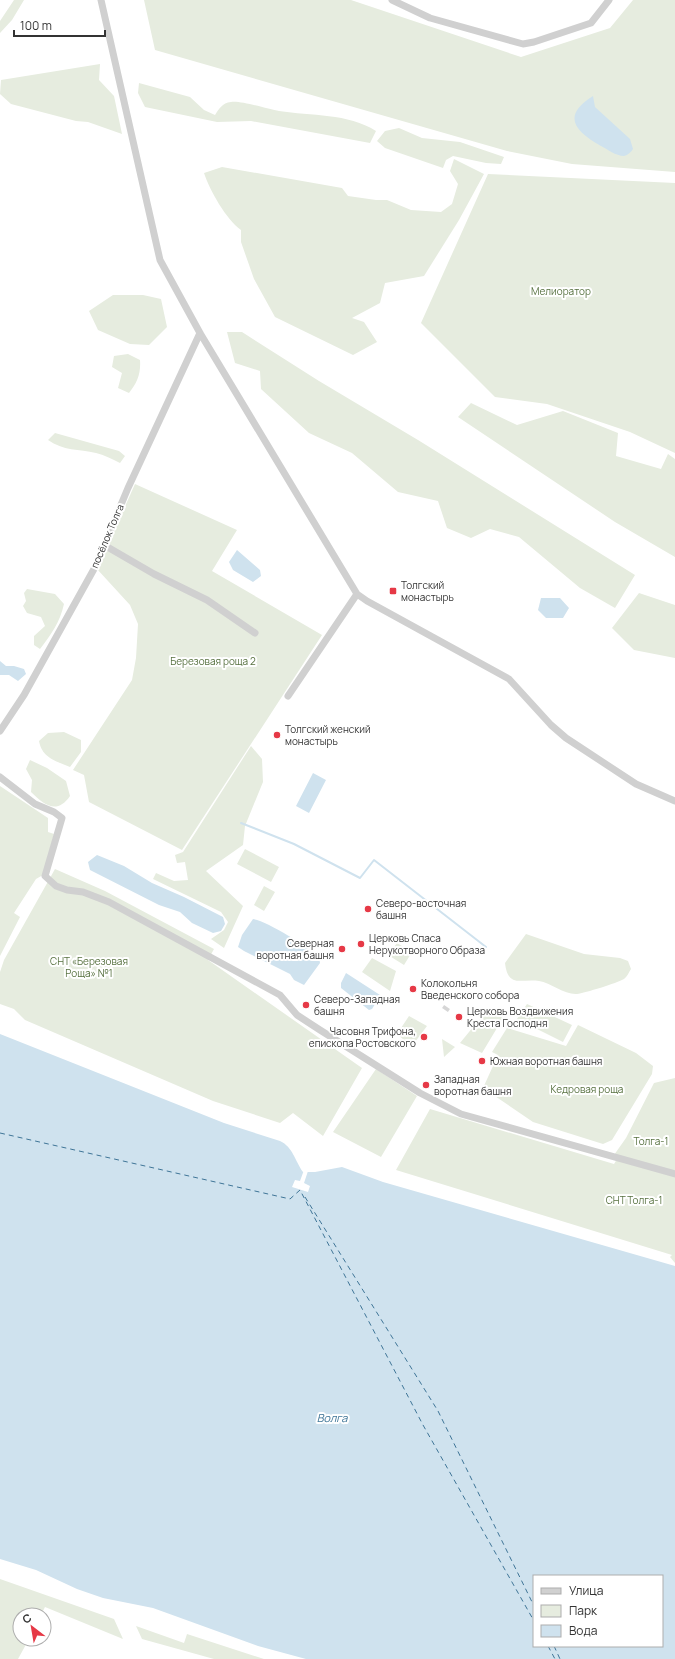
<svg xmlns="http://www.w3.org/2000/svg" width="675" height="1659" font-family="Manrope,sans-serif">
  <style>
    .green { fill: #e6ecdf }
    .water { fill: #cfe2ee; fill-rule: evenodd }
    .pier { fill: #fff }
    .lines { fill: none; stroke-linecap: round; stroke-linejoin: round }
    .stream { stroke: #cfe2ee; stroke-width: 2 }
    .ferry { stroke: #3f7597; stroke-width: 1; stroke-dasharray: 5 4; stroke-linecap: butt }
    .minor-tunnel { stroke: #d6d6d6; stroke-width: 7; stroke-dasharray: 7 3.5; stroke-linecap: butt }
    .minor { stroke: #d0d0d0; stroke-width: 7 }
    .poi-dot { fill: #e63946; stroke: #fff; stroke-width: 1.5 }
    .labels { text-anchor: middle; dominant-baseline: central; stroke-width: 4; stroke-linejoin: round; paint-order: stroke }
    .park-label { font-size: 10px; fill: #56703f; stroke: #fff }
    .street-label { font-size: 10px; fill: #333; stroke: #fff }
    .poi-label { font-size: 10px; fill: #333; stroke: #fff; text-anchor: start }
    .water-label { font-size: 11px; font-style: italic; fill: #3f7597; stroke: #fff }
  </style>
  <rect width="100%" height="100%" fill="#fff"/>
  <path class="green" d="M14 0H24L12 20 0 33V21Z
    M144 0H351L521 57 610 28 633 0H675V172L572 164 507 151 155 50Z
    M100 64 99 80 114 96 122 134 88 122 76 121 11 104 0 94 1 80Z
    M139 83 190 97 204 110 215 115C219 109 222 103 231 102 239 100 269 109 279 111 311 116 348 113 376 131L370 143 251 121 217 122 145 107 138 93Z
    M399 128 422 138 460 142 504 157 501 164 486 163 453 156 446 160 443 168 385 148 377 141 385 131Z
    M454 159 484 174 459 220 424 276 385 283 380 303 352 318 364 322 377 342 353 355 275 317 254 279 241 242V230C226 219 210 191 204 173L222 167 342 188 348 196 376 200H387L411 210 441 212 452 204 458 184 450 171Z
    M488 174 675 183V453L630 432 547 404 495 397 421 323Z
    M113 295H143L161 299 167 327 149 345 130 344 98 330 89 311Z
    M227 332H242L319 381 418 440 635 575 615 608 580 588 519 537 490 529 471 538 447 528 438 501 398 492 352 453 309 433 261 389 260 371 235 363Z
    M128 354 140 360C141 374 137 383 129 393L118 388 122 373 112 367 114 356Z
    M471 403 517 425 563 411 618 433 616 456 661 469 668 454 675 459V557L615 522 458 417Z
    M55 433 119 451 125 456 120 463C112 459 104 455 96 453 79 449 63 451 48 440Z
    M135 484 237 530 212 571 322 635 182 850 89 802 84 775 73 770 132 680 136 658 138 624 130 605 97 569Z
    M27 589 55 594 64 604C60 622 51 635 40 649L34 645V636L45 626 41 617 27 613 23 606 26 601 24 593Z
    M639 593 675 605V658L634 650 612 628Z
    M64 732 81 740V752L70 767C56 761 42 758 39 741L48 733Z
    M251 746 262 759 263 782 245 826 243 845 206 871 243 906 224 948 211 939 224 930 228 922 221 912 153 879 156 873 174 881 188 880 185 862 177 863 175 855 183 852Z
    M30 760 47 768 66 781 70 796C57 815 44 805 31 792L32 780 26 769Z
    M0 786 48 818V832L54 834 43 875 36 879 14 913 20 917 0 956Z
    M245 849 279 867 271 882 237 864Z
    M55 869 105 891 214 949 208 960 362 1068 323 1136 293 1113 280 1123 213 1101 25 1020 14 1009 0 1004V972L4 960Z
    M264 886 275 892 264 911 254 905Z
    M526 934 584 954 620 958 628 961 631 969C629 972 627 977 624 979 617 983 585 993 577 994 565 995 551 983 539 981 522 978 508 989 505 963Z
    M397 943 412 952 404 965 388 955Z
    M372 958 396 971 390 991 362 972Z
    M527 1004 572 1025 563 1042 517 1019Z
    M487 1010 503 1018 482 1053 460 1043Z
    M409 1016 427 1026 415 1042 404 1040 397 1034Z
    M578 1025 636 1053 653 1066 652 1074 612 1140 603 1144 533 1122 483 1088 498 1055 492 1052 507 1028 566 1046Z
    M442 1039 455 1047 444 1057Z
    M376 1069 417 1096 381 1157 333 1132Z
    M675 1078V1263L670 1257 672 1255 396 1170 430 1109 614 1164 619 1156 614 1155 626 1138 654 1083Z
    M0 1579 114 1619 123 1639 45 1607 41 1615H20V1639H29L18 1659H0Z
    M136 1626 184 1643 187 1634 264 1659H214L142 1639Z"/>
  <path class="water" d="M593 96 595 107 630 139 633 149C631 152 628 155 624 156 616 156 607 149 601 146 575 131 561 116 593 96Z
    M237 550 260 570 261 576 253 582 233 570 229 562Z
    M541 598H560L569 608 563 618H546L538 610Z
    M0 661 6 666H14L24 669 26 674 18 681 9 675H0Z
    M313 773 326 780 309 813 296 806Z
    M97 855 124 866 152 883 184 897 223 917 225 924 221 931 213 933 192 923 180 912 159 905 90 870 88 862Z
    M253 919C267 921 309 947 319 957L320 963 304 985 294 980 290 974 244 951 238 947 242 935Z
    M346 973 380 995 376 997 377 1001 372 1009 369 1010 341 988V983Z
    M0 1034 224 1123 280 1141C293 1147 295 1161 303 1172H315L342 1167 383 1182 675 1266V1659H306L258 1646 153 1608 103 1598 77 1589 36 1570 0 1559ZM534 1576H662V1646H534Z"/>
  <path class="pier" d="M304 1170 308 1171 304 1183 310 1186 308 1192 292 1187 295 1180 300 1181Z"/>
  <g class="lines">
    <path class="stream" d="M241 823 294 844 360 878 374 860 486 947"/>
    <path class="ferry" d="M0 1133 290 1199 300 1190 423 1425 534 1621
      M305 1197 438 1411 534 1606
      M548 1646 555 1659
      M554 1646 560 1659"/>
    <path class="minor-tunnel" d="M445 1010 447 1007"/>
    <path class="minor" d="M101 0 160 260 200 333 357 594 367 601 509 679 551 725 566 738 636 784 675 801
      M392 0 430 18 523 44 534 42 591 23 609 0
      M104 545 154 574 207 600 255 633
      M288 696 357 594
      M0 731 24 695 94 569 128 488 200 333
      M0 777 35 804 54 812 62 818 45 876 56 886 67 890 83 892 109 902 280 995 297 1015 320 1030 420 1093 461 1114 675 1174"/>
  </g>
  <g class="poi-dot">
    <rect x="389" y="587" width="8" height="8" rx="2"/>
    <circle cx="277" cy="735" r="4"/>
    <circle cx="368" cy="909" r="4"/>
    <circle cx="361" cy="944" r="4"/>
    <circle cx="342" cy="949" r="4"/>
    <circle cx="413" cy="989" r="4"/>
    <circle cx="306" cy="1005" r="4"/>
    <circle cx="459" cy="1017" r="4"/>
    <circle cx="424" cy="1037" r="4"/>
    <circle cx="482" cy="1061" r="4"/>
    <circle cx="426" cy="1085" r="4"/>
  </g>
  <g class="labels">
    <g class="park-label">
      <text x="561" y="291">Мелиоратор</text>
      <text x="213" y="661">Березовая роща 2</text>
      <text x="89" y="961">СНТ «Березовая<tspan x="89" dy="12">Роща» №1</tspan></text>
      <text x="587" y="1089">Кедровая роща</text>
      <text x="651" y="1141">Толга-1</text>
      <text x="634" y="1200">СНТ Толга-1</text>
    </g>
    <g class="street-label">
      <text transform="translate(107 536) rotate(-67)">посёлок Толга</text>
    </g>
    <g class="poi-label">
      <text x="401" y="585">Толгский<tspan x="401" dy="12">монастырь</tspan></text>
      <text x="285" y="729">Толгский женский<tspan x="285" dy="12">монастырь</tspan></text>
      <text x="376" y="903">Северо-восточная<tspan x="376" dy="12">башня</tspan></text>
      <text x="369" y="938">Церковь Спаса<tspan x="369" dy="12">Нерукотворного Образа</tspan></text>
      <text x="334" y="943" text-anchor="end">Северная<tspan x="334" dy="12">воротная башня</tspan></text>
      <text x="421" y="983">Колокольня<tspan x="421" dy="12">Введенского собора</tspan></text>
      <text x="314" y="999">Северо-Западная<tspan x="314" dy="12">башня</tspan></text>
      <text x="467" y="1011">Церковь Воздвижения<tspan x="467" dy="12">Креста Господня</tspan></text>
      <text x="416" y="1031" text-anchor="end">Часовня Трифона,<tspan x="416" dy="12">епископа Ростовского</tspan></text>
      <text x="490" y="1061">Южная воротная башня</text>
      <text x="434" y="1079">Западная<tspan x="434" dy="12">воротная башня</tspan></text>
    </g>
    <g class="water-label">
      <text x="332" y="1417">Волга</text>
    </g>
  </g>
  <rect x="533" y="1575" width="130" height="72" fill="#ffffff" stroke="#adadad"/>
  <rect x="541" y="1588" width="20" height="6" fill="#d0d0d0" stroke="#adadad"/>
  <text x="569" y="1595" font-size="12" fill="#333333">Улица</text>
  <rect x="541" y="1605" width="20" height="12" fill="#e6ecdf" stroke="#adadad"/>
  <text x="569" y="1615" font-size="12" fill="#333333">Парк</text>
  <rect x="541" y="1625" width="20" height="12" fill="#cfe2ee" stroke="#adadad"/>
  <text x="569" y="1635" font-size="12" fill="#333333">Вода</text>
  <g transform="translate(32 1627) rotate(329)"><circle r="19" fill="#ffffff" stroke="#adadad"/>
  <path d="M0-3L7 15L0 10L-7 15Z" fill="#e63946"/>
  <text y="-6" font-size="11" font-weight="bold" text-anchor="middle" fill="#333333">С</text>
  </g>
  <path d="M14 30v6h91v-6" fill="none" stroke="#333333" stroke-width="2"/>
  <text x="20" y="30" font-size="12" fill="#333333" stroke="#ffffff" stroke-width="3" paint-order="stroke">100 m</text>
</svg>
